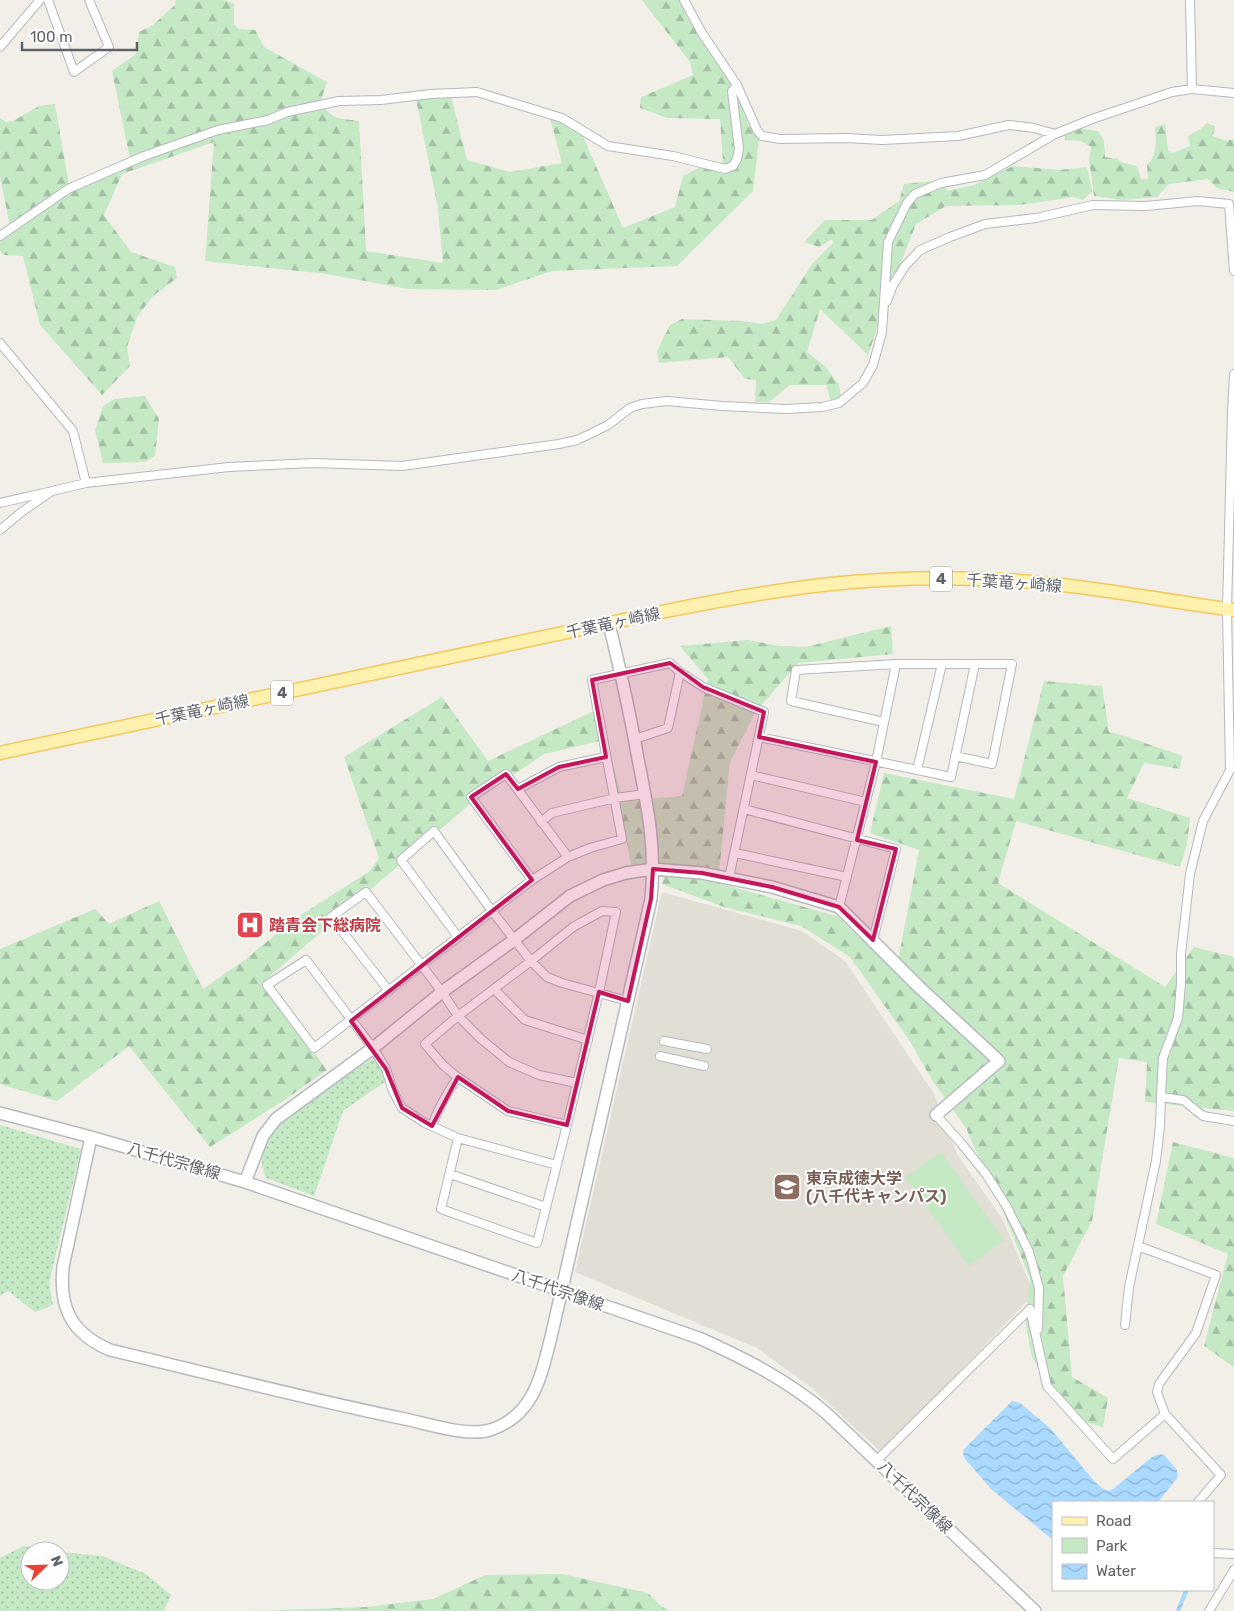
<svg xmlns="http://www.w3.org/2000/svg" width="1234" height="1611" font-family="Rubik,'Noto Sans JP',sans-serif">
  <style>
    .education { fill: #e1ded6 }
    .green { fill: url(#green-dots) }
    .forest { fill: url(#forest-firs) }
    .pitch { fill: #c5e8c5 }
    .water { fill: url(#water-waves) }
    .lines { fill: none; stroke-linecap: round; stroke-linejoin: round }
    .street-casing { stroke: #b5b8bc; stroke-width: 10 }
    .secondary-casing { stroke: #b6babf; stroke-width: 14 }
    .primary-casing { stroke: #f2c960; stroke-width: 15 }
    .street { stroke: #fff; stroke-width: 8 }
    .secondary { stroke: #fff; stroke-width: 11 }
    .primary { stroke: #fff2af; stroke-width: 12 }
    .marked { fill: #c2185b; fill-opacity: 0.2; stroke: #c2185b; stroke-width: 4; stroke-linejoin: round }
    .labels { text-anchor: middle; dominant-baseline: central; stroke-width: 4; stroke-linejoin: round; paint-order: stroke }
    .shield { fill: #fff; stroke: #8f9295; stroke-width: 1 }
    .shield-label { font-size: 15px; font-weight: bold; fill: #5f6368 }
    .street-label { font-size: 16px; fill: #5f6368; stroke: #fff }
    .health-label { font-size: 16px; font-weight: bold; fill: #be3a42; stroke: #fff; text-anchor: start }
    .education-label { font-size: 16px; font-weight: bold; fill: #785e54; stroke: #fff; text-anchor: start }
  </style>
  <defs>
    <pattern id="green-dots" width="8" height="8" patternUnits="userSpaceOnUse" patternTransform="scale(1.25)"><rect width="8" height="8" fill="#c5e8c5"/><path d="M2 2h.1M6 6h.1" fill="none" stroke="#a3c0a4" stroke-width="1.8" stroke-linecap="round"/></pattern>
    <pattern id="forest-firs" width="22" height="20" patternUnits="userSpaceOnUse" patternTransform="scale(1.25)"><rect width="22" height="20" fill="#c5e8c5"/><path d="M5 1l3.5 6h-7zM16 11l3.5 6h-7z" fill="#a3c0a4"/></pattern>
    <pattern id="water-waves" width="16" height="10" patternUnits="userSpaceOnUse" patternTransform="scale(1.25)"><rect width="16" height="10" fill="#aadaff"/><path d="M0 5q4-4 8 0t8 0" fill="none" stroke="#8eb4d2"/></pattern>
  </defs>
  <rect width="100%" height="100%" fill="#f1efe8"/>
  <path class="education" d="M662 892 802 931 845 961 934 1094 957 1154 1003 1220 1034 1294 881 1452 812 1388 757 1348 575 1272Z"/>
  <path class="green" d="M372 1058 376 1059 383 1070 386 1081 343 1111 314 1196 266 1178C261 1166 260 1157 265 1145 274 1121 348 1075 372 1058Z
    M0 1125 81 1149 49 1283 53 1305 35 1312 8 1291 0 1296Z
    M23 1546 55 1551H30V1581H60V1552L102 1556 146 1574 171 1595 164 1611H0V1558Z"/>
  <path class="forest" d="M175 0H224L234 4V24L239 29 255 30 264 47 327 82 321 100C330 121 339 118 359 121L366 251 443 263 438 208 416 99 451 96 467 160 510 172 562 163 550 118 560 121 582 134 623 228 675 207 683 176 699 168 723 162 720 119 667 118 640 108 641 97 693 75 690 62 642 0H680L686 15 701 39 725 72 737 94 748 124 759 139 753 191 677 266 552 271 496 290 408 289 327 274 205 261 214 142 122 174 104 215 131 252 175 267 177 278 153 296 137 317 127 347 130 366 102 395 40 325 23 256 4 255 0 251V233L10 227 0 176V118L6 122 13 121 39 106 55 104 69 186 130 159 112 71 136 54 139 32 153 25 176 4Z
    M1207 123 1215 126 1213 136 1226 141 1234 139V192L1217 188 1208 179 1169 184 1157 197 1122 200 1094 196 1089 159 1091 147 1081 141 1065 140 1064 134 1077 128 1098 131 1104 141 1105 157 1118 159 1121 162 1137 166 1141 179H1148L1147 165C1158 155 1156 140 1155 127L1165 124 1168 150 1172 153 1190 146 1188 136 1201 129Z
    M1013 166 1059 170 1087 167 1092 191 1083 200 1073 197 1020 205 946 206 916 224 887 299 868 355 820 309 807 352 825 366 839 385 841 398 831 402 826 385H790L769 402H755L756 380 745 379 728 357 659 363 657 351 670 325 682 319 741 321 762 324 776 320 812 264 833 243 832 239 819 247 804 242 825 220H872L899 201 904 184 942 180 947 191 974 185Z
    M145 396 159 419 155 456 145 462 103 463 95 430 103 406 114 399Z
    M891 626 893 654 798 663 755 713 730 762 718 883 837 916 896 972 919 850 870 833 884 773 1014 799 1044 681 1102 686 1109 732 1128 737 1182 756 1180 769 1144 763 1127 798 1190 818 1187 844 1180 867 1016 821 998 883 1165 987 1194 947 1234 957V1111L1145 1102 1147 1062 1119 1058 1092 1221 1063 1276 1072 1377 1108 1398 1103 1427 1075 1419 1056 1395 1032 1357 1025 1320 1030 1279 1007 1221 966 1128 932 1080 909 1040 850 957 801 926 724 907 662 884 668 863 631 865 621 811 600 741 544 754 469 805 262 983 327 1070 286 1099 210 1147 129 1046 57 1101 0 1084V949L95 909 109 924 159 901 203 989 246 959 293 920 370 871 379 858 344 757 442 697 488 761 598 709 623 801 682 796 708 679 680 646 748 640 779 646 806 647Z
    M1173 1142 1234 1158V1367L1204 1346 1228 1254 1156 1224Z
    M562 1574 648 1593 660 1605 669 1611H252L366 1607 433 1599 485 1575Z"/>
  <path class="pitch" d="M941 1152 1004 1240 969 1266 905 1177Z"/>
  <path class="water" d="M1012 1401 1020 1403 1050 1428 1094 1481 1103 1489 1109 1491 1113 1489 1152 1457 1160 1454 1164 1455 1177 1470 1178 1477 1158 1502H1053V1540L991 1489 965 1459 963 1454 964 1449Z
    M1184 1590H1189L1180 1611H1176Z"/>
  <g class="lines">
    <g class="street-casing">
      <path id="street" d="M48 0 74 72 109 47 89 0
        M684 0 702 33 737 85 757 130 762 136 780 139 846 138 882 140 958 136 1009 125 1034 128 1055 134
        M0 47 40 0
        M1192 89 1234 93
        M0 236 68 189 144 156 218 130 268 120 287 112 339 101 381 100 431 94 477 92 562 118 608 146 673 156 725 169 733 166 737 159 739 149 732 91 737 85
        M887 301 893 285 905 266 920 250 950 237 985 224 1036 218 1093 205 1146 206 1198 201 1229 204 1234 271
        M0 343 73 431 86 483
        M0 503 48 492
        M0 530 23 511 52 491 86 483 229 467 313 463 402 466 559 444 577 440 594 432 608 425 630 408 642 404 667 401 722 406 786 409 822 407 839 403 863 383 873 365 882 332 888 242 907 203 915 194 941 183 985 175 1055 134 1092 119 1172 92 1192 89 1190 0
        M680 672 703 687 764 712 729 878
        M884 722 791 701 796 670 896 664H975
        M759 737 951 777 975 664H1012L992 764 955 756
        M917 770 942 664
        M751 775 866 802
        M518 789 559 767 606 757
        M744 809 896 849 873 940
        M541 822 552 813 615 798 645 794
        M735 853 847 877
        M532 880 471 797 506 774 568 857
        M839 907 876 762 896 664
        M602 911 616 912 599 992 567 1125 508 1111 456 1076 443 1065 425 1044 458 1016 531 961 573 927Z
        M458 937 401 860 434 831 492 911 531 961 547 977 562 983 628 1001
        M494 989 525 1020 588 1040
        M389 991 331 917 366 892 442 992 458 1016 481 1039 509 1062 539 1075 577 1083
        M664 1041 707 1049
        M660 1056 704 1066
        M1161 1097 1163 1058 1178 1018 1181 984V954L1190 874 1203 821 1230 770 1227 609 1232 413 1234 374
        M936 1115 961 1143 986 1174 1007 1207 1029 1252 1039 1288 1038 1329
        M567 1125 537 1243 441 1209 458 1138 425 1123 402 1108 393 1091 386 1069 373 1048 306 960 267 985 314 1048 532 880 568 857 590 848 622 839 592 680 670 663 680 672 668 728 635 739
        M432 1126C438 1108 447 1093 458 1077
        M458 1138 557 1165
        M450 1174 546 1207
        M1138 1246 1216 1275 1196 1333 1159 1384 1157 1392 1165 1414
        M1125 1325 1129 1287 1156 1161 1160 1126 1161 1097 1183 1100 1203 1116 1234 1121
        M877 1460 1030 1309 1047 1386 1113 1459 1165 1414 1221 1475 1198 1502
        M1213 1553 1234 1554
        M1209 1611 1234 1570"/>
    </g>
    <g class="secondary-casing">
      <path id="secondary" d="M0 1113 91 1137 245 1182 699 1338C744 1358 787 1380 825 1412L1035 1611
        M91 1137 63 1267C59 1308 71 1333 110 1350 208 1373 306 1399 405 1419 428 1424 468 1437 490 1430 534 1416 541 1376 551 1337L651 899C656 847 648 809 638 759 630 713 620 669 609 624
        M245 1182 263 1136 276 1119 373 1048 442 992 514 940 570 896 603 880 626 873 653 869 702 873 772 887 839 907 918 986 999 1061 936 1115"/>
    </g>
    <g class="primary-casing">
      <path id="primary" d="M0 753 666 611C721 600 775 590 831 584 888 578 947 577 1005 580 1082 584 1158 600 1234 610"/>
    </g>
    <use href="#street" class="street"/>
    <use href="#secondary" class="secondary"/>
    <use href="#primary" class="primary"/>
  </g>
  <path class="marked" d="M670 663 703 687 764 712 759 737 876 762 857 840 896 849 873 940 839 907 772 887 702 873 653 869 651 899 628 1001 599 992 567 1125 508 1111 458 1077 432 1126 402 1108 386 1069 351 1021 532 880 471 797 506 774 518 789 559 767 606 757 592 680Z"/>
  <defs>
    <g id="hospital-square" transform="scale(1.4375)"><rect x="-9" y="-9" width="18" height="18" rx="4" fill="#e0444e" stroke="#fff"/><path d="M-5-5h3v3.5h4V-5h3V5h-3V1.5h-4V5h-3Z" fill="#fff"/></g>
    <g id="university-square" transform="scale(1.4375)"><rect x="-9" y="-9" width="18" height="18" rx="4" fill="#8d6e63" stroke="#fff"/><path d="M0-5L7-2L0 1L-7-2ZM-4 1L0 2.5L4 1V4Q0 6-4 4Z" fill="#fff"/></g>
  </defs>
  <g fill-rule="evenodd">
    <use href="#hospital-square" x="250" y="925"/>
    <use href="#university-square" x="787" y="1187"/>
  </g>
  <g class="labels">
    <g class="shield">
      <rect x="930" y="566.5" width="22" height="25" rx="4"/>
      <rect x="271" y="680.5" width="22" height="25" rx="4"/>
    </g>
    <g class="shield-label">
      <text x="941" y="579">4</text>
      <text x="282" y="693">4</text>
    </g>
    <g class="street-label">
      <text transform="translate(1014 583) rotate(4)">千葉竜ヶ崎線</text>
      <text transform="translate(613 623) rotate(-12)">千葉竜ヶ崎線</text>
      <text transform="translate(202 710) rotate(-12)">千葉竜ヶ崎線</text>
      <text transform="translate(174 1161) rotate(16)">八千代宗像線</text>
      <text transform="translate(558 1290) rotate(19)">八千代宗像線</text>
      <text transform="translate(915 1497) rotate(44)">八千代宗像線</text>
    </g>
    <g class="health-label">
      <text x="269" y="925">踏青会下総病院</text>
    </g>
    <g class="education-label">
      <text x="806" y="1178">東京成徳大学<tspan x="806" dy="18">(八千代キャンパス)</tspan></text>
    </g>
  </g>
  <rect x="1052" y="1501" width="162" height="90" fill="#ffffff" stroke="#bfc1c3"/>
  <rect x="1062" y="1517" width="25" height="8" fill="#fff2af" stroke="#bfc1c3"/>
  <text x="1096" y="1526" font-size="15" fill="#5f6368">Road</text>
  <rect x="1062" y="1538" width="25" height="15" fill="#c5e8c5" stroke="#bfc1c3"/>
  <text x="1096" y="1551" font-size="15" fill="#5f6368">Park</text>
  <rect x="1062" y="1564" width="25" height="15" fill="url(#water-waves)" stroke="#bfc1c3"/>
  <text x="1096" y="1576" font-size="15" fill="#5f6368">Water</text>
  <g transform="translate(45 1566) rotate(67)"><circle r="24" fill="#ffffff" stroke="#bfc1c3"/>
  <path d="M0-4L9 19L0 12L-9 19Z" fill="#ea4335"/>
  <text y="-8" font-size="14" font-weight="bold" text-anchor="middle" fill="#5f6368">N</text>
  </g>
  <path d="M22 42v8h115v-8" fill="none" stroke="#5f6368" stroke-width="2.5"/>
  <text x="30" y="42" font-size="15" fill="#5f6368" stroke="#ffffff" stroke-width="4" paint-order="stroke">100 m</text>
</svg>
